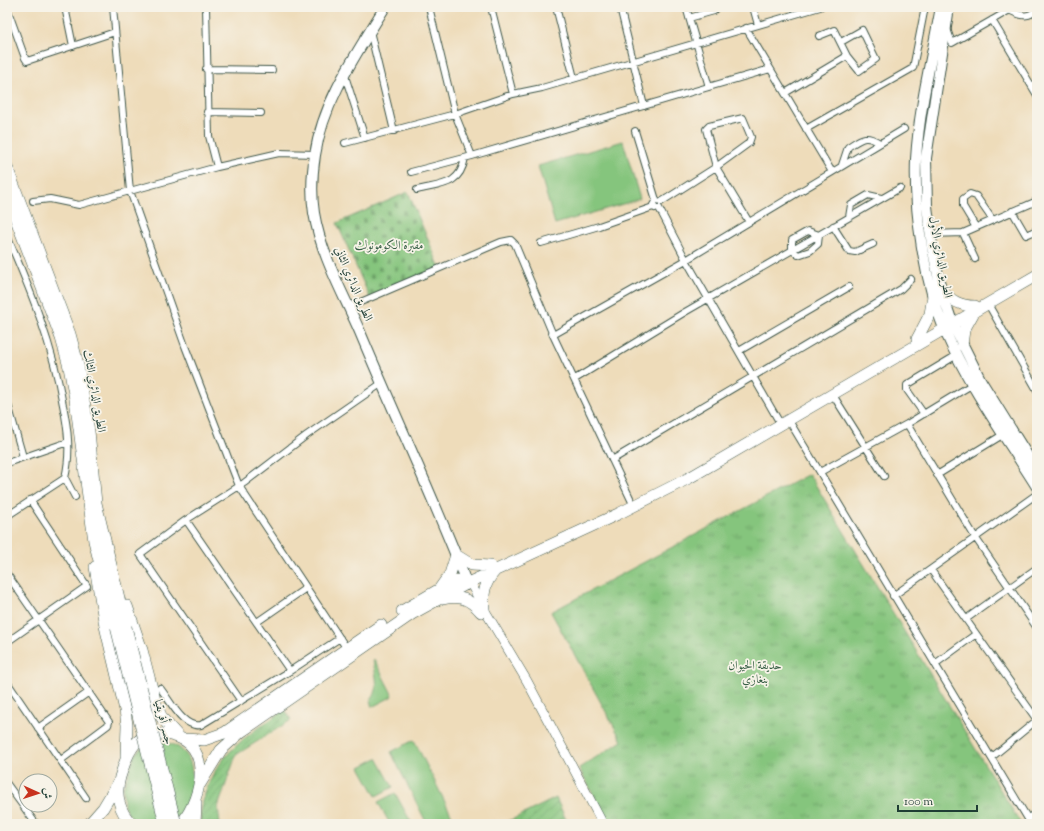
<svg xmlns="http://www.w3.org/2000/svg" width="1044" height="831" font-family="'Sorts Mill Goudy',Amiri,serif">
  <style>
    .grass { fill: #85c57d; stroke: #528158 }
    .cemetery { fill: url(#cemetery-stones); stroke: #528158 }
    .park { fill: url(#park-tufts); stroke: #528158 }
    .garden { fill: url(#garden-furrows); stroke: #528158 }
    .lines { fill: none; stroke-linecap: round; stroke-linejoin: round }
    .street-casing { stroke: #3e5548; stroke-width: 8 }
    .secondary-casing { stroke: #3e5548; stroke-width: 10 }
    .primary-casing { stroke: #3e5548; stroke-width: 12 }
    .highway-casing { stroke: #3e5548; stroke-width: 12 }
    .street { stroke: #fff; stroke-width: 6 }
    .secondary { stroke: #fff; stroke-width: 9 }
    .primary { stroke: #fff; stroke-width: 10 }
    .highway { stroke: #fff; stroke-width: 11 }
    .highway-bridge-casing { stroke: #3e5548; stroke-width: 12; stroke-linecap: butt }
    .highway-bridge { stroke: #fff; stroke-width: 11 }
    .labels { text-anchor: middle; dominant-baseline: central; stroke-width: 3.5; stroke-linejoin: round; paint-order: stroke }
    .park-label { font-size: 12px; fill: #385f46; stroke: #f7f3e8 }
    .street-label { font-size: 12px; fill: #1f3d34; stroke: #f7f3e8 }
  </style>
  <defs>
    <pattern id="cemetery-stones" width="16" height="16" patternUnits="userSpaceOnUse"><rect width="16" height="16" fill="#85c57d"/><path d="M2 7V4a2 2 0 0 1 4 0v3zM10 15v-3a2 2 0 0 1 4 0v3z" fill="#6ca167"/></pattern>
    <pattern id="park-tufts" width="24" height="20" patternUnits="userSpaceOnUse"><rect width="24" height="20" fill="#85c57d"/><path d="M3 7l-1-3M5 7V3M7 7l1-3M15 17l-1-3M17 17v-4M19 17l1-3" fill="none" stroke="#6ca167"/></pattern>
    <pattern id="garden-furrows" width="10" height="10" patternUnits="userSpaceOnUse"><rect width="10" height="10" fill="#85c57d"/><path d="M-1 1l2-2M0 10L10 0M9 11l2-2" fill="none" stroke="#6ca167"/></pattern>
  </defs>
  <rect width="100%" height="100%" fill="#f7f3e8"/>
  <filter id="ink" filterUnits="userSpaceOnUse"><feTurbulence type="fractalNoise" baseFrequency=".025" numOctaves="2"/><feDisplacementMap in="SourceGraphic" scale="8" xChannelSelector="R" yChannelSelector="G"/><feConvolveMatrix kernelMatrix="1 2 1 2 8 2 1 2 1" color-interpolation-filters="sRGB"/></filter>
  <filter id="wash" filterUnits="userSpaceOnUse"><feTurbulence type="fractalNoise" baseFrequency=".012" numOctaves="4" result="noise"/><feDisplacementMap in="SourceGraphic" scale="16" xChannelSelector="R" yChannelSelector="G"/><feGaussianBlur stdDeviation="0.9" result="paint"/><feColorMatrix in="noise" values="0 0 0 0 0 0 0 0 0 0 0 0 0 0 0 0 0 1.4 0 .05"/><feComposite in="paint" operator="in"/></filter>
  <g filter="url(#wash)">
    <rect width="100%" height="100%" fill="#eedcba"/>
    <path class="grass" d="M623 141 640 199 555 224 538 166Z
      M374 659 393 696 372 707 370 701C381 690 375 675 373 660Z
      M414 740 456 824H427L391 752Z
      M156 742C206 741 197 800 172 824H142L129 815 124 806 123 788 135 755 141 748Z
      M377 758 393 787 376 796 360 767Z
      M395 793 411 822 407 824H390L378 802Z"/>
    <path class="cemetery" d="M408 192 440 268 370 298 337 223Z"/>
    <path class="park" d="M809 474 1021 824H609L579 768 622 741 551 612Z"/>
    <path class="garden" d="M285 710 291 720 236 755 218 807 220 824H200C203 764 239 740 285 710Z
      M556 798 568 824H503Z"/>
  </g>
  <g filter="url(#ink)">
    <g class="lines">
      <g class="street-casing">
        <path id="street" d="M65 7 73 46
          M113 7 130 191 185 346 239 486 347 649
          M206 7 209 136 217 167
          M491 7 513 94
          M556 7 574 78
          M620 7 644 106
          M686 7 709 87
          M753 7 758 25
          M7 8 25 58 27 61 115 32
          M1009 10C1019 15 1030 20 1037 8
          M689 18 714 11 718 7
          M992 20 1037 95
          M746 28 832 172
          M947 29 952 43 1015 7
          M370 31 394 131
          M819 36 834 30 847 56 859 71 876 59 862 30 841 42
          M206 69 272 70
          M345 76 365 138
          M785 93 847 56
          M207 112 261 113
          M806 129 913 68 925 7
          M635 131 656 200 653 205 655 208
          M345 143 455 114 513 94 542 88 820 7
          M472 156 770 69
          M842 165 848 147C862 138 865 134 880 143
          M411 172 472 156 455 114 429 7
          M417 190C441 184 460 186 465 158
          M33 201 50 199 79 205 217 167 279 153 315 154
          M661 202 716 167 749 143 751 137 743 118 709 126 706 129 716 167 749 222
          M659 208 686 260 781 425
          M1012 211 1026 235 1037 230
          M849 217 851 205 868 195 881 198
          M833 226 849 251 855 252 873 244
          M975 226 963 206V199L970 194 976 196 992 219
          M808 231 819 235 818 244 810 251 798 255 792 250V240Z
          M963 233 975 259
          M930 234 963 233 1037 201
          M7 236C31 291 53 346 63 405 68 429 71 453 65 478L75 497
          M541 243 599 226 653 207
          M988 304 1037 390
          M349 307 501 242 511 240 515 244 553 335 632 502
          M553 335 686 260 904 129
          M739 351 849 287
          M575 379 685 312 900 188
          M833 395 884 476
          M7 401 23 457
          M924 414 907 390V385L957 355
          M788 419 1031 824
          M907 424 975 537 1037 628
          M612 460 901 289 911 279
          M7 463 68 442
          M820 472 907 424 973 384
          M937 475 1004 434
          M7 516 65 478
          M186 520 290 671
          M931 570 1037 720
          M7 574 109 722 108 725 61 760
          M893 596 1037 494
          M966 619 1037 568
          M257 622 306 588
          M7 642 87 586 30 500
          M935 664 976 634
          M7 682 86 798
          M160 688C170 700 183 729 201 725L290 671 340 638
          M241 701 140 554 186 520 244 483 307 435 382 383
          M38 728 89 692
          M992 757 1037 720
          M7 784 36 824
          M1028 819 1037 811"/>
      </g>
      <g class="secondary-casing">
        <path id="secondary" d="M470 582 484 609 527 681 603 824"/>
      </g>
      <g class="primary-casing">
        <path id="primary" d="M385 7C357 53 323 101 315 155 312 174 311 194 314 213 321 255 343 293 360 332 393 411 429 488 461 568L466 585
          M941 7C932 57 919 108 916 159 914 213 924 281 945 331 969 386 1005 436 1037 487
          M949 7 926 158 927 206 932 246 941 290 953 325 981 381 1037 471"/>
      </g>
      <g class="highway-casing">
        <path id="highway" d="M7 167 70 334 78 364 89 431 96 503 126 627
          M7 196 61 338 69 367 75 399 94 541 116 627
          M941 290C951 301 961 306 975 306
          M917 339 930 314 933 296
          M962 345 964 330 973 314
          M95 567 105 626 125 710 127 725 126 757
          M440 588 450 574 456 555 472 565 490 566
          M443 599C460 595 470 599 481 612
          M127 606 142 650 156 704 162 718 180 738
          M484 609C483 594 484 583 495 571
          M402 611 438 590 464 578
          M183 739 204 740 224 733 381 625
          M200 784 221 750 241 732 412 614 470 582 618 514 689 478 1037 275
          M89 824 103 808 118 783
          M132 824C119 812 115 794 120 777 124 765 127 753 135 744 143 735 152 734 163 734 215 738 204 795 181 824
          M195 824 196 803"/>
      </g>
      <use href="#street" class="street"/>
      <use href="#secondary" class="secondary"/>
      <use href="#primary" class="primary"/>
      <use href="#highway" class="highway"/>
      <g class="highway-bridge-casing">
        <path id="highway-bridge" d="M116 627 165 824
          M126 627 176 824"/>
      </g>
      <use href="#highway-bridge" class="highway-bridge"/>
    </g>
  </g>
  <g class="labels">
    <g class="park-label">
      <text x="389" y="246">مقبرة الكومونولث</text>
      <text x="755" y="666">حديقة الحيوان<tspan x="755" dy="14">بنغازي</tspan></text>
    </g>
    <g class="street-label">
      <text transform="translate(940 257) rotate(79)">الطريق الدائري الأول</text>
      <text transform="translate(353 284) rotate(67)">الطريق الدائري الثاني</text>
      <text transform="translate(94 391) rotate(80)">الطريق الدائري الثالث</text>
      <text transform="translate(163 722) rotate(76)">جسر أفريقيا</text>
    </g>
  </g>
  <rect width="1044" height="831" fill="none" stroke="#f7f3e8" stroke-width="24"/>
  <g transform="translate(38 793) rotate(93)"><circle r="19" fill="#f7f3e8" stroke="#a1aaa0"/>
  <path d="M0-3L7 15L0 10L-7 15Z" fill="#c8321e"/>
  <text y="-6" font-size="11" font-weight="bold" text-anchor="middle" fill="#1f3d34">ش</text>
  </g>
  <path d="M898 805v6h79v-6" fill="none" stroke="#1f3d34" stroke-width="2"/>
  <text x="904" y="805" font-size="12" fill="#1f3d34" stroke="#f7f3e8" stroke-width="3" paint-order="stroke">100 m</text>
</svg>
